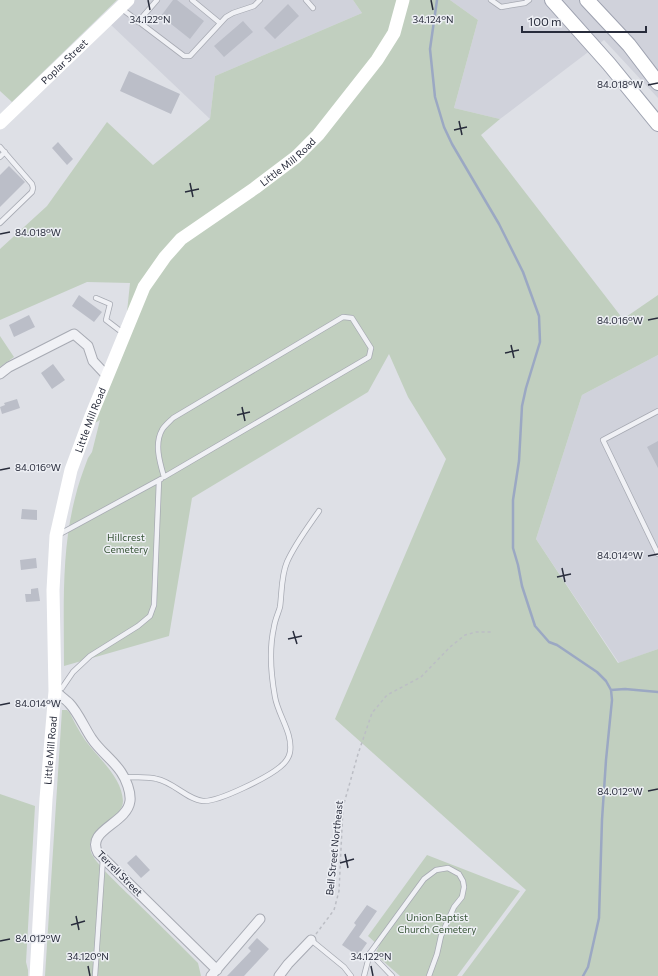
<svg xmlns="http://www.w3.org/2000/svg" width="658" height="976" font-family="Commissioner,sans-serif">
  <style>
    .built { fill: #d0d2db }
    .green { fill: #c1cfbf }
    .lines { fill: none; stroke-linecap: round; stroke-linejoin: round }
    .stream { stroke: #9ba8c3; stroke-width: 2.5 }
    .building { fill: #bbbec8 }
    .lane-casing { stroke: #a7aab3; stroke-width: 6 }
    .street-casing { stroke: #a7aab3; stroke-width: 11 }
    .primary-casing { stroke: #9ea2b0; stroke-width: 16 }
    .path { stroke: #bcbec5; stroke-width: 1.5; stroke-dasharray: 3 3; stroke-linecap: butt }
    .lane { stroke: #f0f1f5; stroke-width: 4.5 }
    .street { stroke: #f0f1f5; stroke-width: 9 }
    .secondary { stroke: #fff; stroke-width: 13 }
    .primary { stroke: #fff; stroke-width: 14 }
    .ticks { fill: none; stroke: #282c3b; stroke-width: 1.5 }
    .labels { text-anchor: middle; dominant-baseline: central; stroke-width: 3; stroke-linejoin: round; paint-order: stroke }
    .street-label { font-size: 10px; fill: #282c3b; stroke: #edeff4 }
    .park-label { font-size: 10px; fill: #385537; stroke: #edeff4 }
    .ticks-label { font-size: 10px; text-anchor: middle; fill: #282c3b; stroke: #edeff4; stroke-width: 3; stroke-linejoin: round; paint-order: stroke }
  </style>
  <rect width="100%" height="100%" fill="#dee0e6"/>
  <path class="built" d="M133 0H353L362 13 215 76 210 119 110 24Z
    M450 0H658V98L604 40 500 119 454 108 478 20Z
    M658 355V649L619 663 536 539 582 395Z"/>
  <path class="green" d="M0 0H117L12 102 0 91Z
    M353 0H450L478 20 454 108 500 119 481 135 623 319 658 295V355L582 395 536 539 618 663 658 649V976H462L526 890 335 719 446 459 408 397 389 354 368 392 192 498 169 636 64 666C64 611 61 552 75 498 78 485 83 471 88 458L92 452 100 420 90 426 123 351 130 283 87 282 0 320V249L47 206 107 122 153 165 210 119 215 76 362 13Z
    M0 336 14 357 0 367Z
    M62 710H67L70 713C74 722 79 731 85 740 98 758 122 777 123 801 123 821 83 828 91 852 94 862 120 886 129 895 152 917 175 940 198 963L201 976H45Z
    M0 794 35 806 26 962 28 970V976H0Z
    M427 855 520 891 457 976H400L375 954 379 946 368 936Z"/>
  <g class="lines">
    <path class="stream" d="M437 0 430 49 435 97 444 127 452 144 499 224 523 272 539 316 540 342 526 388 522 406 519 461 513 500V548L518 565 522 586 535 626 549 642 557 645 597 672 606 681 611 690 612 700 606 760 602 820 599 918 588 967 583 976
      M611 690 625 689 658 692"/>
  </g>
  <path class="building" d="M173 0H177L204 21 190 39 161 16Z
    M288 4 299 16 275 39 264 28Z
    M243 21 253 32 224 57 214 46Z
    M129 71 180 94 171 114 120 91Z
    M58 142 73 159 67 165 52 148Z
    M9 166 25 182 0 207V175Z
    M79 295 102 312 94 322 72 306Z
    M29 315 35 327 14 337 9 325Z
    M53 364 65 380 52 389 41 373Z
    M17 399 20 408 2 414 0 407 5 405 4 403Z
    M658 441V468L647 447Z
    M22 509 37 510V520L21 519Z
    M36 558 37 568 21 570 20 560Z
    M38 588 40 601 26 602 25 594H31V589Z
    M136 855 150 870 141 878 127 863Z
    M367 905 377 911 359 937 367 943 358 956 342 945 356 925 354 923Z
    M257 938 269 949 244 976H227L251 951 248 948Z"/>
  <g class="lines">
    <g class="lane-casing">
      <path id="lane" d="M192 0 220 23
        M306 0 313 8
        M491 0 501 7 525 3 529 0
        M122 9 184 56H190L226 17 233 13 254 6 260 0
        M138 22 157 0
        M0 147 32 184 33 188 32 192 0 223
        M0 157 5 152
        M96 298 110 304 106 320 123 333
        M343 317 352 318 371 348 369 357 164 477C160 463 154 444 162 430 164 426 169 422 173 418Z
        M658 411 603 440 658 554
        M58 535 161 479
        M56 691 62 688 73 672 90 656 138 626 150 616 154 605 159 480
        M124 777C134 778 147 776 157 779 173 782 188 800 203 801 219 802 268 777 280 767 285 763 289 758 290 752 293 733 278 715 275 697 271 675 269 649 274 627 275 620 278 614 280 607 282 592 281 576 287 562 295 544 308 527 319 511
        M311 940 344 967 351 976
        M370 953 392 976
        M95 976 103 858
        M364 976 370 953 424 879 436 870 448 868 459 874 463 881 464 887 462 897 454 907 441 936 437 954 429 976"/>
    </g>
    <g class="street-casing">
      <path id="street" d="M0 374 9 367 74 334 88 346 93 361 107 376
        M55 691C59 695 65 699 69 703 78 712 85 729 92 739 100 751 113 760 121 772 126 779 131 792 130 801 127 824 85 830 98 853L217 970
        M211 976 260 919
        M279 976 288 964 311 940"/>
    </g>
    <g class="primary-casing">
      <path id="primary" d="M552 0 609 64 658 124
        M587 0 629 45 658 83"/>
    </g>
    <path class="path" d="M316 934 334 910 339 891 343 807 358 754 372 713 387 695 421 677 450 647 465 635 476 632H493"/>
    <use href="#lane" class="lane"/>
    <use href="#street" class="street"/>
    <g class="secondary">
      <path id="s1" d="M0 123 128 0"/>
      <path id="s2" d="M36 976 46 799 55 691 53 590 56 536 71 470 91 416 144 287 165 257 181 239 255 188 296 157 318 135 377 60 394 33 403 0"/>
    </g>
    <use href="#primary" class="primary"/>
  </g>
  <path class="ticks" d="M148 0 150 10M431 0 433 10M648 85 658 83M459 121 462 135M454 130 467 127M190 183 193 197M185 192 199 189M0 234 10 232M648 320 658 318M511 345 514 358M505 353 519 350M242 407 245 421M237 415 250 412M0 470 10 468M648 556 658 554M562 568 565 582M557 577 571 574M293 631 297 644M288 639 302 636M0 705 10 703M648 791 658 789M345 854 348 868M340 863 354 859M76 916 79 930M71 925 85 921M0 941 10 939M88 966 90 976M371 966 373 976"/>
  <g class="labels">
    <g class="street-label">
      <text stroke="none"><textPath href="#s1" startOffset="89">Poplar Street</textPath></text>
      <text stroke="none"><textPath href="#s2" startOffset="898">Little Mill Road</textPath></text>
      <text stroke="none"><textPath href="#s2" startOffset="562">Little Mill Road</textPath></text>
      <text stroke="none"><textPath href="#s2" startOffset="226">Little Mill Road</textPath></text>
      <text transform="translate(334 848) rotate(-84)">Bell Street Northeast</text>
      <text transform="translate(120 873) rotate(45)">Terrell Street</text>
    </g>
    <g class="park-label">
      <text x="126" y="537">Hillcrest<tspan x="126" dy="12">Cemetery</tspan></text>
      <text x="437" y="917">Union Baptist<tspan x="437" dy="12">Church Cemetery</tspan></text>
    </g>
  </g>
  <g class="ticks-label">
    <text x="150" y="23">34.122°N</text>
    <text x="433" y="23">34.124°N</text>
    <text x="620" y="88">84.018°W</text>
    <text x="38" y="236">84.018°W</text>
    <text x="620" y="324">84.016°W</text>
    <text x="38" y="471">84.016°W</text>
    <text x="620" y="559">84.014°W</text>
    <text x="38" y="707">84.014°W</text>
    <text x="620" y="795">84.012°W</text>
    <text x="38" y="942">84.012°W</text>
    <text x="88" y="960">34.120°N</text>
    <text x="371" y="960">34.122°N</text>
  </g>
  <path d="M522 26v6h124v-6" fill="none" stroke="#282c3b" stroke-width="2"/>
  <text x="528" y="26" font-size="12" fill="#282c3b" stroke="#edeff4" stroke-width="3" paint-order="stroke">100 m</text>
</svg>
